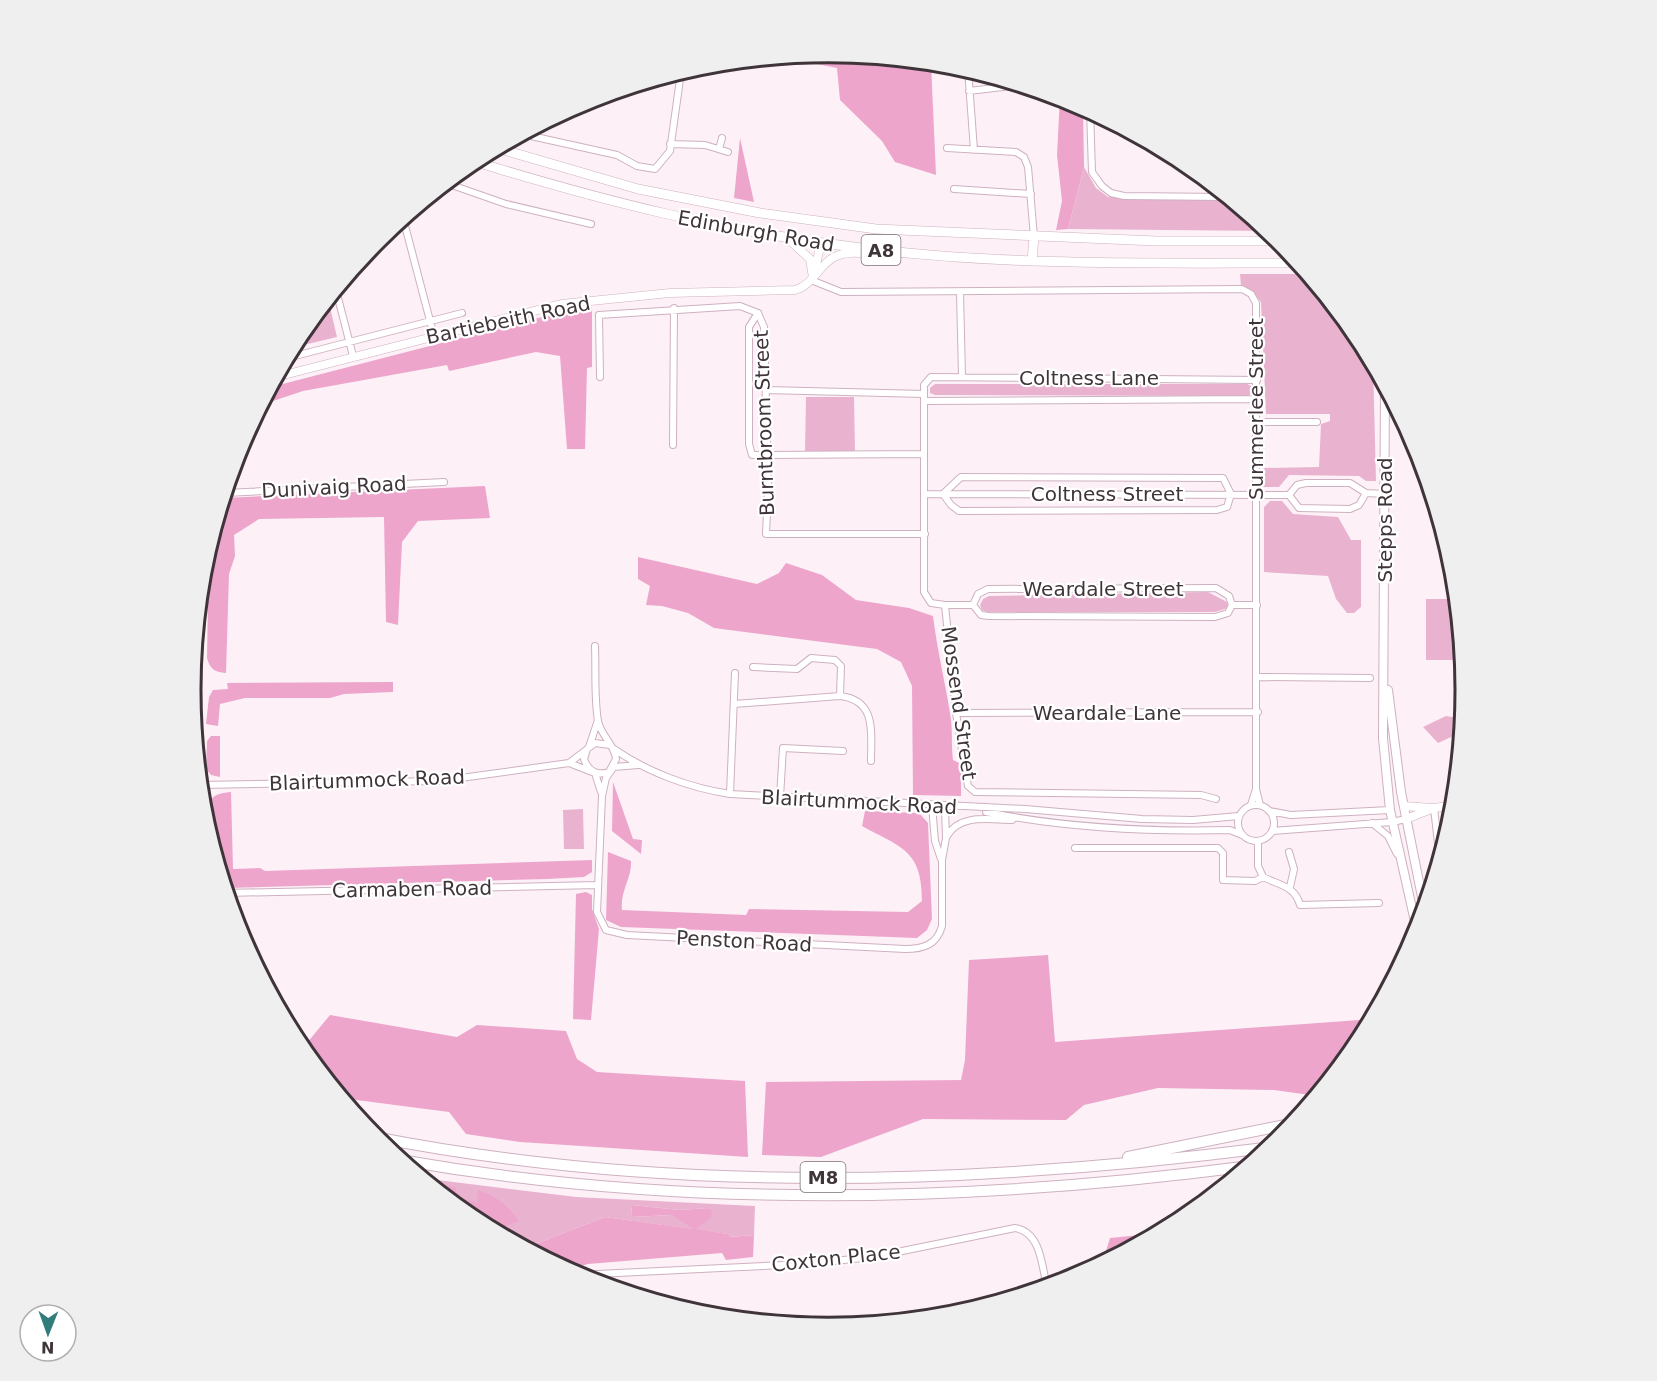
<svg xmlns="http://www.w3.org/2000/svg" width="1657" height="1381" font-family="'DejaVu Sans',sans-serif">
  <style>
    .green { fill: #e9b3d0; fill-rule: evenodd }
    .forest { fill: #eda5cc }
    .lines { fill: none; stroke-linecap: round; stroke-linejoin: round }
    .minor-casing { stroke: #ceb1c0; stroke-width: 8 }
    .tertiary-casing { stroke: #ceb1c0; stroke-width: 9 }
    .secondary-casing { stroke: #ceb1c0; stroke-width: 10 }
    .primary-casing { stroke: #ceb1c0; stroke-width: 10 }
    .motorway-casing { stroke: #ceb1c0; stroke-width: 12 }
    .minor { stroke: #fff; stroke-width: 6 }
    .tertiary { stroke: #fff; stroke-width: 8 }
    .secondary { stroke: #fff; stroke-width: 8 }
    .primary { stroke: #fff; stroke-width: 9 }
    .motorway { stroke: #fff; stroke-width: 10 }
    .labels { text-anchor: middle; dominant-baseline: central; stroke-width: 4.5; stroke-linejoin: round; paint-order: stroke }
    .shield { fill: #fff; stroke: #797175; stroke-width: 1.5 }
    .shield-label { font-size: 18px; font-weight: bold; fill: #3f343a }
    .street-label { font-size: 20px; fill: #3f343a; stroke: #fff }
    .rim { fill: none; stroke: #3f343a; stroke-width: 3 }
  </style>
  <rect width="100%" height="100%" fill="#fdf1f7"/>
  <path class="green" d="M1084 167 1096 188 1108 197 1232 200 1269 231 1068 229Z
    M1240 274H1308L1359 336 1373 363 1376 481H1366L1359 476 1289 475 1279 487H1263L1264 468 1319 467 1321 424 1330 421V414H1266L1261 302 1251 290 1241 286Z
    M328 299 337 337 291 348 298 336Z
    M935 384H1247L1253 387 1252 393 1248 396 935 395 930 393V388Z
    M806 397H854L855 451H805Z
    M1270 501H1282L1293 514 1338 517 1351 540H1361V607L1354 613H1347L1336 599 1328 576 1264 572V507Z
    M1208 592 1227 602 1228 608 1215 612H987L982 610 980 605 983 599 989 596Z
    M1426 599H1457L1463 660H1426Z
    M1446 716 1464 719 1462 732 1438 743 1423 727Z
    M583 809 584 849H564L563 810Z
    M421 1178 576 1197 755 1206 754 1235 729 1237 728 1234 605 1217 525 1248 474 1221ZM632 1205 679 1210 708 1208 711 1212V1218L672 1215 631 1217Z"/>
  <path class="forest" d="M828 53 931 63 936 175 895 162 882 141 840 100 837 68 782 57Z
    M1060 97 1083 107 1084 167 1068 229 1056 230 1062 201 1057 155Z
    M740 138 754 202 734 198Z
    M592 307V367L587 368 585 449H567L560 356 536 352 449 371 447 365 303 391 261 405 271 387 542 317Z
    M485 486 490 518 418 521 402 542 398 625 386 622 384 517 259 519 234 535 235 556 229 574 226 673C214 672 210 669 207 658L209 546 223 498Z
    M638 557 757 584 779 573 786 563 822 575 856 600 909 608 933 616C937 649 945 681 950 713 953 729 951 744 953 760L961 764V796L913 795 912 686 901 662 877 649 714 628 688 613 662 606 646 605 650 586 638 579Z
    M393 682V692L344 694 330 698H245L220 704 218 726 206 724 209 697 213 690 228 689 227 683Z
    M211 736H220V777L211 775 206 769 207 741Z
    M613 782 633 839 642 840 641 854 612 831Z
    M231 792 233 869 260 868 265 871 592 860V872L584 877 547 879 225 888C219 867 198 821 210 801 215 793 223 793 231 792Z
    M865 811 919 813 928 823 932 919 927 930 917 938 621 927 606 920 608 852 631 861C632 878 620 891 622 910L746 915 749 909 908 912 922 901C922 850 902 848 862 826Z
    M586 892 592 895V909L599 929 591 1020 573 1019 576 894Z
    M1048 955 1055 1042 1373 1019 1359 1045 1317 1096 1274 1090 1158 1088 1084 1105 1066 1120 923 1119 821 1157 762 1155 766 1082 961 1080 965 1060 969 960Z
    M330 1015 457 1037 477 1025 566 1031 577 1059 597 1072 745 1081 748 1157 520 1142 466 1134 449 1112 341 1098 302 1049Z
    M434 1183 455 1187 459 1197 477 1203 478 1190C495 1195 509 1206 519 1221L493 1231 474 1221 430 1185Z
    M632 1205 679 1210 708 1208 712 1211 711 1218 696 1229 728 1234 730 1237 754 1235 753 1257 726 1260 722 1253 588 1264 565 1270 525 1248 605 1217 694 1229 672 1215 631 1217Z
    M1160 1233H1161L1102 1264 1110 1238Z"/>
  <g class="lines">
    <g class="minor-casing">
      <path id="minor" d="M968 69 974 150
        M969 91 1020 85
        M1090 110 1092 172 1102 186 1111 193 1124 196 1228 197
        M522 134 617 155 637 166 655 169 670 151 681 72
        M670 144 705 145 728 152
        M947 148 1016 152 1024 157 1028 167 1034 237
        M719 149 722 138
        M446 183 506 204 591 224
        M954 189 1031 194
        M403 218 434 336
        M811 280 841 292 1242 289 1251 294 1256 303V789
        M336 290 353 356
        M960 292 962 377
        M758 313 764 327 768 488 766 534H925
        M758 313 749 327V444L752 455 924 454
        M287 358 462 313
        M600 377 599 315 740 306 758 313
        M766 390 924 394
        M924 401 1257 399
        M1257 422H1317
        M673 445 674 308
        M961 477 1223 478 1231 494 1227 507 1217 510 959 511 951 505 943 494Z
        M225 493 444 482
        M925 494 1289 495
        M1289 495 1297 485 1306 483H1350L1366 493 1386 494
        M1289 495 1299 508 1350 509 1359 505 1366 493
        M945 605H973L981 615 989 616 1215 617 1228 613 1232 605H1257
        M973 605 978 594 988 589 1216 588 1229 596 1232 605
        M197 625 198 766
        M595 646C596 670 594 697 598 721 601 736 615 745 616 759L609 772C597 776 588 771 584 759L587 749 595 743 610 745
        M753 667 797 669 811 658 835 660 841 666 840 696
        M1258 677 1370 678
        M734 704 840 696C877 700 871 733 871 761
        M956 713 1258 712
        M589 747 598 720
        M614 749C647 772 690 788 730 794L1025 809 1142 819 1193 820 1239 816
        M569 763 585 751
        M614 767 638 765
        M613 768 606 778 602 796 597 912 606 930 627 935 905 949C923 949 937 945 942 926V860L946 838 945 807
        M595 773 601 792
        M200 785 439 781 569 763 592 772
        M730 794 735 673
        M780 797 783 748 843 751
        M1216 799 1201 795 975 792 968 786 956 713 945 605 931 603 924 592V385L931 377 1257 380
        M1251 805 1256 789 1260 805
        M1238 823a18 18 0 1 1 36 0a18 18 0 1 1-36 0Z
        M932 806 935 841 941 859
        M1434 808 1440 861
        M1269 811 1291 815 1390 810
        M986 812C1066 828 1149 832 1230 830L1242 835
        M1372 823 1388 836 1397 854
        M1272 831 1392 822 1406 819
        M947 836C960 813 990 820 1012 820
        M1258 841V866L1263 877C1279 885 1295 886 1300 905L1379 903
        M1075 848H1218L1223 853V880L1255 881 1263 877
        M1289 852 1294 869 1290 887
        M226 893 597 885
        M581 1278 597 1274 804 1264 873 1257 1015 1228C1041 1232 1042 1266 1047 1288
        M1047 1286 1062 1283"/>
    </g>
    <g class="tertiary-casing">
      <path id="tertiary" d="M787 238 810 259 813 278
        M814 273 821 243
        M276 377 561 304 670 293 795 290C813 285 818 266 834 257 854 247 878 259 899 253
        M1404 806 1432 808
        M1406 819 1434 808 1455 805"/>
    </g>
    <g class="secondary-casing">
      <path id="secondary" d="M1385 385 1383 738 1390 810 1418 935
        M1388 690 1401 792 1425 912"/>
    </g>
    <g class="primary-casing">
      <path id="primary" d="M497 148 638 189 760 213 876 229 1156 241H1281
        M473 161C603 201 725 232 861 248 1006 266 1153 263 1299 263
        M1032 261 1034 237"/>
    </g>
    <g class="motorway-casing">
      <path id="motorway" d="M374 1137C670 1195 976 1185 1273 1147
        M1128 1157 1295 1123
        M400 1160C679 1209 969 1203 1250 1166"/>
    </g>
    <use href="#minor" class="minor"/>
    <use href="#tertiary" class="tertiary"/>
    <use href="#secondary" class="secondary"/>
    <use href="#primary" class="primary"/>
    <use href="#motorway" class="motorway"/>
  </g>
  <g class="labels">
    <g class="shield">
      <rect x="861.5" y="235" width="39" height="30" rx="4.5"/>
      <rect x="800.5" y="1162" width="45" height="30" rx="4.5"/>
    </g>
    <g class="shield-label">
      <text x="881" y="250">A8</text>
      <text x="823" y="1177">M8</text>
    </g>
    <g class="street-label">
      <text transform="translate(756 231) rotate(10)">Edinburgh Road</text>
      <text transform="translate(508 320) rotate(-12)">Bartiebeith Road</text>
      <text x="1089" y="378">Coltness Lane</text>
      <text transform="translate(1256 409) rotate(-90)">Summerlee Street</text>
      <text transform="translate(764 423) rotate(-92)">Burntbroom Street</text>
      <text transform="translate(334 487) rotate(-3)">Dunivaig Road</text>
      <text x="1107" y="494">Coltness Street</text>
      <text transform="translate(1385 520) rotate(-90)">Stepps Road</text>
      <text x="1103" y="589">Weardale Street</text>
      <text transform="translate(959 703) rotate(82)">Mossend Street</text>
      <text x="1107" y="713">Weardale Lane</text>
      <text transform="translate(367 780) rotate(-2)">Blairtummock Road</text>
      <text transform="translate(859 802) rotate(3)">Blairtummock Road</text>
      <text transform="translate(412 889) rotate(-1)">Carmaben Road</text>
      <text transform="translate(744 941) rotate(3)">Penston Road</text>
      <text transform="translate(836 1258) rotate(-6)">Coxton Place</text>
    </g>
  </g>
  <path d="M0 0H1657V1381H0ZM201 690a627 627 0 1 1 1254 0a627 627 0 1 1-1254 0Z" fill="#f0efef" fill-rule="evenodd"/>
  <path class="rim" d="M201 690a627 627 0 1 1 1254 0a627 627 0 1 1-1254 0Z"/>
  <g transform="translate(48 1333) rotate(181)"><circle r="28" fill="#ffffff" stroke="#b2aeb0" stroke-width="1.5"/>
  <path d="M0-4.5L10 22L0 15L-10 22Z" fill="#337c7c"/>
  <text y="-9" font-size="16" font-weight="bold" text-anchor="middle" fill="#3f343a">N</text>
  </g>
</svg>
